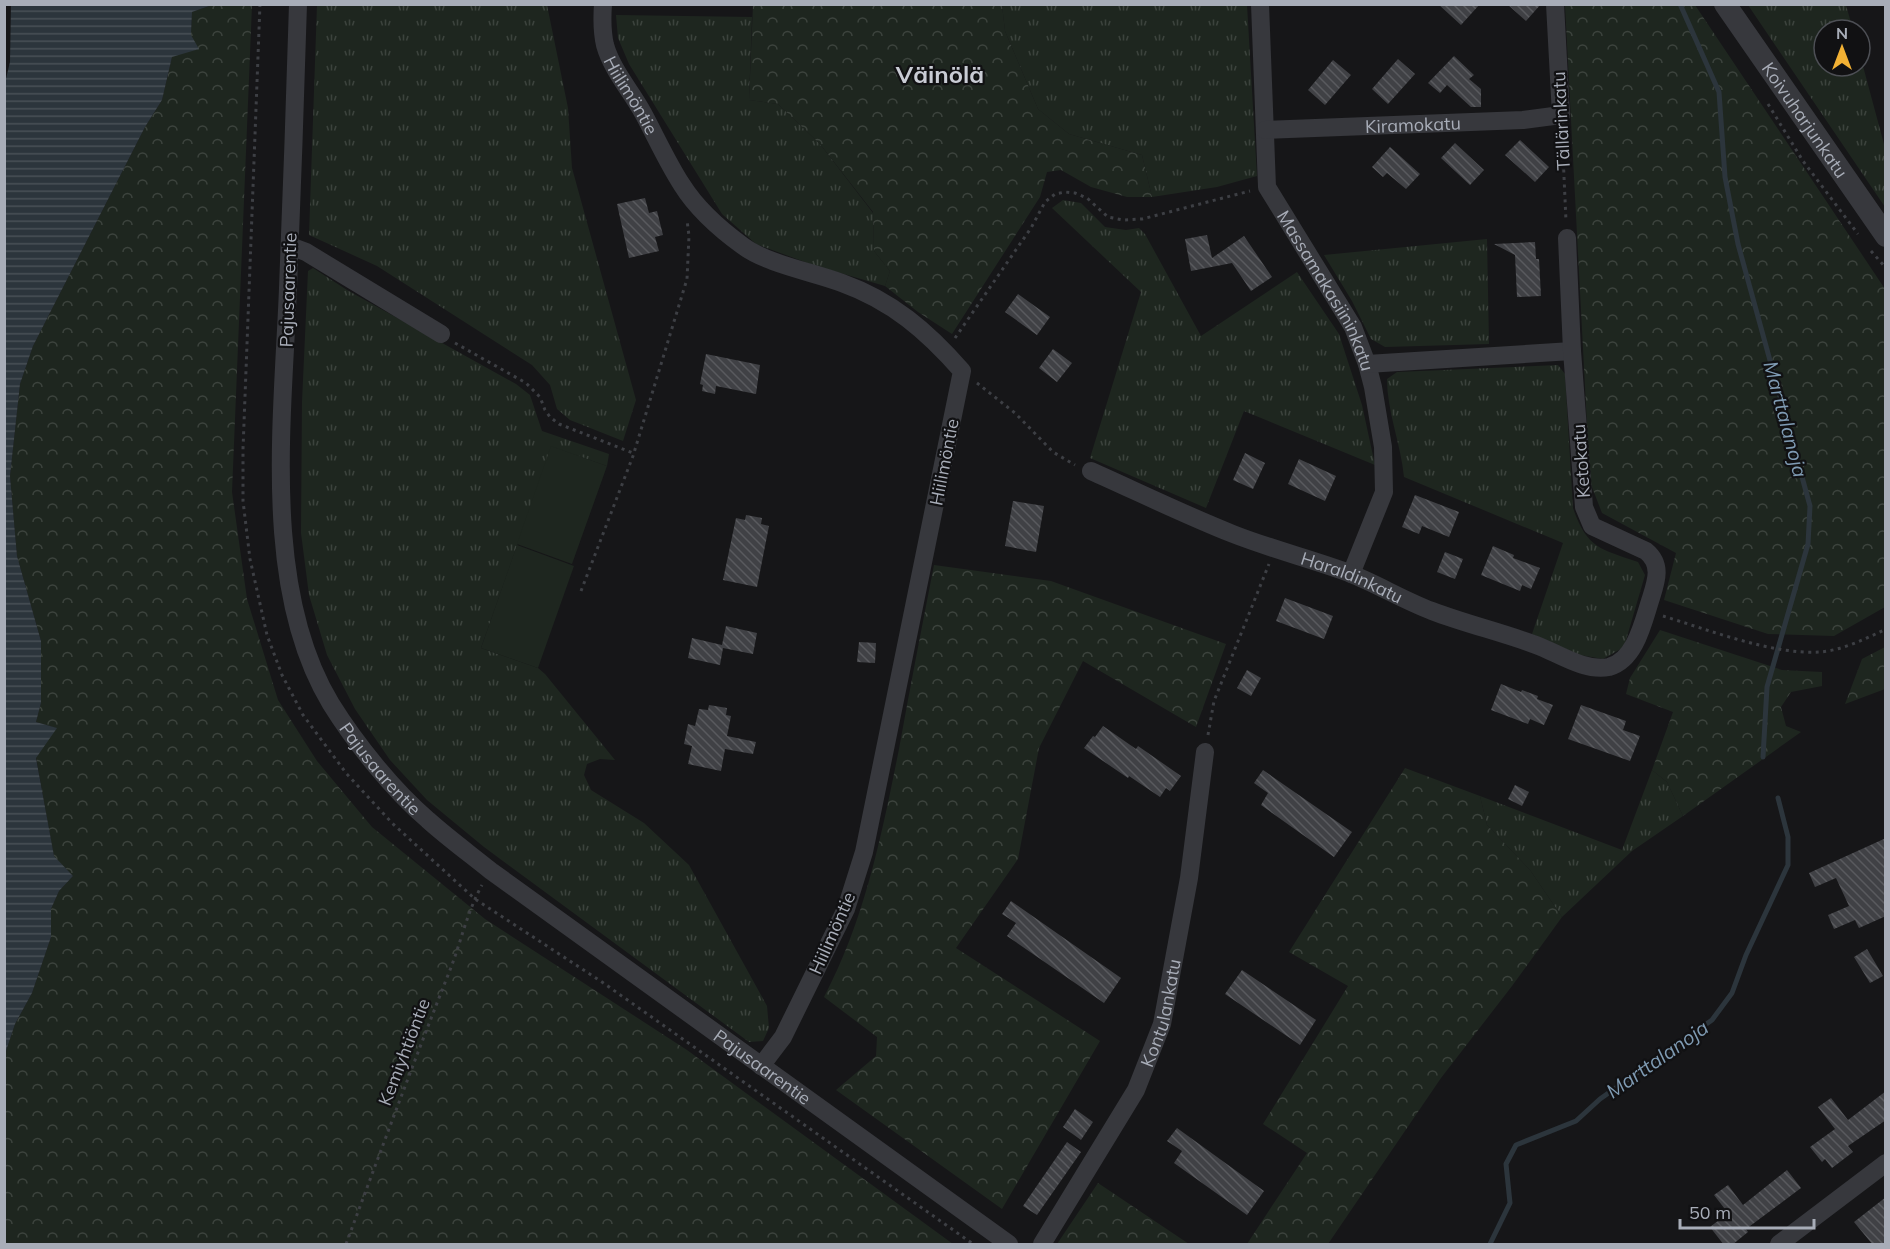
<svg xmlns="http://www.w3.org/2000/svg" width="1890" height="1249" font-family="Mulish,sans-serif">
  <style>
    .grass { fill: url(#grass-tufts) }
    .forest { fill: url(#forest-crowns) }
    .garden { fill: #1e261f }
    .water { fill: url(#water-rules) }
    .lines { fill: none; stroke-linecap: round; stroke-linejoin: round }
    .stream { stroke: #2c353c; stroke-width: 5 }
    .building { fill: url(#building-back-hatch) }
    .path { stroke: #3d3f44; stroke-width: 3; stroke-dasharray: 3 4.5; stroke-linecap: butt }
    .minor { stroke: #37383d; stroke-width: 18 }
    .tertiary { stroke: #37383d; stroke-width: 22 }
    .labels { text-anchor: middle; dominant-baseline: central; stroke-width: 4.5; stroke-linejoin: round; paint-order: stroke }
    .street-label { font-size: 18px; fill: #a8adb8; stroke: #111113 }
    .water-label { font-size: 20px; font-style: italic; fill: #7f9bb3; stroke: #111113 }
    .district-label { font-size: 24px; font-weight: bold; fill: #c9ccd4; stroke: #111113 }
  </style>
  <defs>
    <pattern id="grass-tufts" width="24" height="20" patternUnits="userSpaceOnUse" patternTransform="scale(1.5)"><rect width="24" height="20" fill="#1e261f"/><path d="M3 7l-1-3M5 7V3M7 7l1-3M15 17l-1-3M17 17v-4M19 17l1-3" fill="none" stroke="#3c433d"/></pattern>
    <pattern id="forest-crowns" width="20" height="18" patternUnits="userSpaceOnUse" patternTransform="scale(1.5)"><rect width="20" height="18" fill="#1e261f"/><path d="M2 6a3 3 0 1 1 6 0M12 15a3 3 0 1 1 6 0" fill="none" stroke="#3c433d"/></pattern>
    <pattern id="water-rules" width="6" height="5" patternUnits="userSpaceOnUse" patternTransform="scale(1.5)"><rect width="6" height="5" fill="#2c353c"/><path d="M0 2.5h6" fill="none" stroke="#485056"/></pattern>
    <pattern id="building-back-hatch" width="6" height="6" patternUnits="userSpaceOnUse" patternTransform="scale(1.5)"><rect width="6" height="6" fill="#404145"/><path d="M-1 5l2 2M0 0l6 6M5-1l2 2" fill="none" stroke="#595a5e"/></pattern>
  </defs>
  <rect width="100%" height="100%" fill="#161618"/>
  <path class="grass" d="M317 5H547L568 108 572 168 636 400 623 441 570 420 557 409 550 385 532 365 377 266 309 235Z
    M1002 5H1247L1257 176 1217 187 1152 197 1142 155 1069 134 1038 109 1005 31Z
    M1748 5H1846L1853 30H1824V66H1860V55L1885 148V207Z
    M616 15 752 17 749 100 778 104 820 144 873 213 874 251 890 271 885 286 813 265 756 244 722 214 629 64 618 38Z
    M1063 200 1081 203 1105 227 1126 230 1139 228 1145 234 1201 336 1297 272 1339 334 1362 405 1375 465 1244 411 1206 508 1090 458 1141 292 1052 208Z
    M1487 239 1489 344 1385 347 1371 339 1352 301 1324 255Z
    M313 268 347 290 516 384 530 395 542 431 609 454 607 466 552 447 481 648 538 668 545 674 615 760 600 759 587 764 584 775 591 790 644 823 689 865 767 1006 769 1028 763 1041 749 1042 484 847 427 800 390 760 355 709 327 655 309 595 301 533 302 402 308 271Z
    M1558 365 1565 374 1573 508C1587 549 1601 549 1638 562L1645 575 1624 647 1603 659 1580 655 1532 634 1563 543 1404 477C1401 444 1387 412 1387 379L1397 372Z
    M1652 770 1667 782 1683 816 1632 851 1562 917 1530 870 1487 825 1480 796 1622 850Z"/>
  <path class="forest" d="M212 5H252L232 492 247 599 278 700 317 761 372 827 485 919 687 1050 953 1244H5V1054L15 1024 32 993 51 937V909L59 891 73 876 54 857 36 757 56 728 36 722 41 703V641L17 556 10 476 20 384 33 346 145 127 162 100 172 57 191 35 192 12Z
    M753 5H1002L1005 31 1038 109 1069 134 1142 155 1152 197H1127L1091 187 1061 170 1047 172 1040 197 952 334 918 312 885 286 890 271 874 251 873 212 820 144 778 104 749 100Z
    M1565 5H1695L1885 289V607L1834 636 1768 634 1664 600 1676 553 1602 513 1590 482Z
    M934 565 1051 581 1226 644 1196 727 1083 661 1039 748 1018 859 956 948 1100 1041 1002 1209 836 1090 876 1056 877 1037 824 997C865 919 882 834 899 749 910 688 922 626 934 565Z
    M1660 630 1782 670 1822 672V686L1791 692 1781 707 1786 726 1801 732 1683 816 1667 782 1652 770 1673 712 1626 694 1630 678Z
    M1885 647V689L1845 704 1862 659Z
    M1405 768 1480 796 1487 825 1530 870 1562 917 1512 986 1441 1078 1328 1244H1247L1307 1153 1263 1124 1348 986 1289 952Z
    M1098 1183 1189 1244H1057Z"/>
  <path class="garden" d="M551 446 607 466 572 564 517 544Z
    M517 545 574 566 538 668 481 648Z"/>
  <path class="water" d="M11 5H212L192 12 191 35 199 49 172 57 162 100 145 127 33 346 20 384 10 476 17 556 41 641V703L36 722 57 728 36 758 54 856 73 876 59 891 51 909V937L32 993 15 1024 5 1054 4 87 10 62Z"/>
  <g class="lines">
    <path class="stream" d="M1680 4 1719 92 1725 177 1738 244 1810 506 1808 544 1767 687 1763 757
      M1490 1244 1510 1203 1506 1164 1516 1145 1576 1121 1600 1099 1712 1020 1732 993 1746 955 1788 865V837L1778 798"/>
  </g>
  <path class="building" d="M1438 4H1480L1461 25Z
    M1507 4H1541L1526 21Z
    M1454 56 1474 75 1469 79 1481 89V107H1471L1447 85 1440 93 1428 83Z
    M1398 59 1415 74 1388 104 1372 89Z
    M1333 60 1351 75 1325 105 1308 90Z
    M1520 140 1549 167 1535 182 1505 155Z
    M1455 143 1484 170 1470 185 1441 158Z
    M1390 147 1420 174 1406 189 1387 173 1383 177 1372 167Z
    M645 198 649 213 657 211 663 235 655 237 659 251 629 258 617 204Z
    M1207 235 1212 258 1244 236 1272 277 1251 291 1232 263 1191 271 1185 239Z
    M1535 242 1536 259H1539L1541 296 1517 297 1515 255 1494 244Z
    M1018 294 1050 317 1037 335 1005 312Z
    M1053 349 1072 363 1057 382 1039 368Z
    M706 354 760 365 756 394 716 386 715 394 702 391 703 385 700 384Z
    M1245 453 1265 463 1253 489 1233 480Z
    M1299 459 1336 476 1325 501 1288 484Z
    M1415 495 1459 512 1449 537 1422 526 1419 534 1402 527Z
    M1013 501 1044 506 1036 552 1005 546Z
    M746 515 762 518 761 524 769 526 757 587 723 580 736 518 745 520Z
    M1493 546 1514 555 1513 558 1540 568 1531 589 1522 585 1520 591 1481 575Z
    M1445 552 1463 559 1455 579 1437 572Z
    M1285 598 1333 616 1324 639 1276 621Z
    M726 626 757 633 753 654 723 648 720 665 688 658 692 638 722 645Z
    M859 642 876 643 875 663 857 662Z
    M1247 670 1261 678 1251 696 1237 688Z
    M1501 684 1521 692 1522 690 1538 696 1537 699 1553 705 1544 725 1530 719 1528 724 1491 710Z
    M709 705 727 708 726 715 731 716 727 736 756 742 753 754 725 749 721 771 688 764 692 746 684 744 688 724 695 726 699 709 708 710Z
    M1581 705 1626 721 1623 730 1640 736 1630 761 1568 739Z
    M1103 726 1136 749 1138 746 1181 776 1170 791 1166 788 1160 797 1129 776 1128 778 1084 748 1093 736 1095 737Z
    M1263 770 1352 832 1334 857 1261 805 1268 793 1254 783Z
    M1515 785 1529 792 1522 806 1508 799Z
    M1886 838V916L1859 928 1855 920 1834 929 1828 915 1849 906 1836 878 1815 887 1809 873Z
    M1011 901 1121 978 1104 1003 1007 936 1016 923 1002 914Z
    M1867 949 1883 976 1870 983 1854 957Z
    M1242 970 1316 1020 1300 1045 1225 994Z
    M1886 1091V1120L1848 1146 1853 1152 1832 1168 1825 1159 1822 1162 1810 1147 1835 1129 1818 1107 1831 1098 1848 1120Z
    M1075 1109 1093 1122 1081 1140 1063 1127Z
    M1177 1128 1264 1191 1247 1215 1174 1163 1182 1151 1167 1141Z
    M1067 1142 1081 1152 1037 1215 1023 1206Z
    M1787 1170 1801 1188 1746 1229 1748 1232 1732 1245H1724L1710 1227 1728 1213 1714 1195 1728 1185 1743 1205Z
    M1886 1197V1245H1873L1854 1222Z"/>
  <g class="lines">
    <path class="path" d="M260 4 243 449V501L250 559 267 635 282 675 303 715 346 773 392 823 475 899 602 982 973 1244
      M1768 104 1803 161 1858 234
      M1562 132 1566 221
      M1871 251 1886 268
      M955 338 1031 228 1045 202 1055 194 1065 192 1075 193 1087 198 1108 217 1123 220 1142 219 1250 191
      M455 343 526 383 540 397 545 410 550 417 559 424 633 453
      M977 383 1015 413 1053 452 1075 465
      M581 591 633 456 687 279 689 236 687 220
      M1663 616C1709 630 1773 655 1820 652 1843 650 1865 639 1886 629
      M1208 735 1214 701 1269 564
      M346 1244C380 1153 414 1061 450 970 461 942 467 912 482 885"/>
    <g class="minor">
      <path id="s1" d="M298 4C295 99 292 193 288 288 283 418 261 589 331 704 356 744 393 790 428 820 448 838 470 854 491 871L1009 1244"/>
      <path id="s2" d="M603 4C602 18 602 32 605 45 612 70 631 91 643 113 656 137 667 162 682 185 697 209 721 230 743 246 767 264 813 272 842 283 892 301 927 331 962 371L864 852 846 909 783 1037 761 1066"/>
      <path id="s3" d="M1260 4 1267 187 1353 327 1367 364 1373 387 1383 447 1384 492 1351 574"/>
      <path id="s4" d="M1265 130 1523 120 1561 115 1555 4"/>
      <path d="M290 246 306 252 441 334"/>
      <path d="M1367 364 1572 351"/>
      <path id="s5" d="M1091 471C1138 492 1185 515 1233 534 1271 549 1311 559 1349 573 1377 584 1403 600 1432 611 1466 624 1501 632 1536 645 1558 653 1584 672 1609 667 1635 660 1643 623 1650 601 1656 582 1663 565 1646 551L1592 526 1584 507 1572 351 1567 238"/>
      <path id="s6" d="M1042 1244 1136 1090 1162 1024 1189 878 1205 752"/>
      <path d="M1779 1244 1886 1163"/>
    </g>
    <path class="tertiary" id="s7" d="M1725 4 1886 236"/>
  </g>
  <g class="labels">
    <g class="street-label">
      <text stroke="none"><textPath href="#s2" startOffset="98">Hiilimöntie</textPath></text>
      <text stroke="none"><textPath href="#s7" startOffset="141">Koivuharjunkatu</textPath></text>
      <text transform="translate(1561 121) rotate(-93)">Tällärinkatu</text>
      <text stroke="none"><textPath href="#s4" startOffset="148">Kiramokatu</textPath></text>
      <text transform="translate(288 290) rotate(-88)">Pajusaarentie</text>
      <text stroke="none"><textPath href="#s3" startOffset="303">Massamakasiininkatu</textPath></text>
      <text transform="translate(1581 461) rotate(-94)">Ketokatu</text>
      <text transform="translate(944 462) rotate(-79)">Hiilimöntie</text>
      <text stroke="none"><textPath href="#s5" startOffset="282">Haraldinkatu</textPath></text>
      <text stroke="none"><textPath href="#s1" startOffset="790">Pajusaarentie</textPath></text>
      <text transform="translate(832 933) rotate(-66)">Hiilimöntie</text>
      <text stroke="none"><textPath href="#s6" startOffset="262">Kontulankatu</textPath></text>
      <text transform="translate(404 1052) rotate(-69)">Kemiyhtiöntie</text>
      <text stroke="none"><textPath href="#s1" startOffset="1276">Pajusaarentie</textPath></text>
    </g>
    <g class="water-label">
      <text transform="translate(1786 419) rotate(75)">Marttalanoja</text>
      <text transform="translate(1657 1059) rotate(-35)">Marttalanoja</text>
    </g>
    <g class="district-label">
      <text x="940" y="74">Väinölä</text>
    </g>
  </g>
  <rect width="1890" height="1249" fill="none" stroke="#a8adb8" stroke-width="12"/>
  <g transform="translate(1842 48)"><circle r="28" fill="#111113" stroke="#4d4f55" stroke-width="1.5"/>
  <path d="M0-4.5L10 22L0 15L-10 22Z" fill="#f2b134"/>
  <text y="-9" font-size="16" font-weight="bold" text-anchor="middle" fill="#a8adb8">N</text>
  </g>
  <path d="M1680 1219v9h134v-9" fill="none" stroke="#a8adb8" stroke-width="3"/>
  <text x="1689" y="1219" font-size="18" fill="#a8adb8" stroke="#111113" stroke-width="4.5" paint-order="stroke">50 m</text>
</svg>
